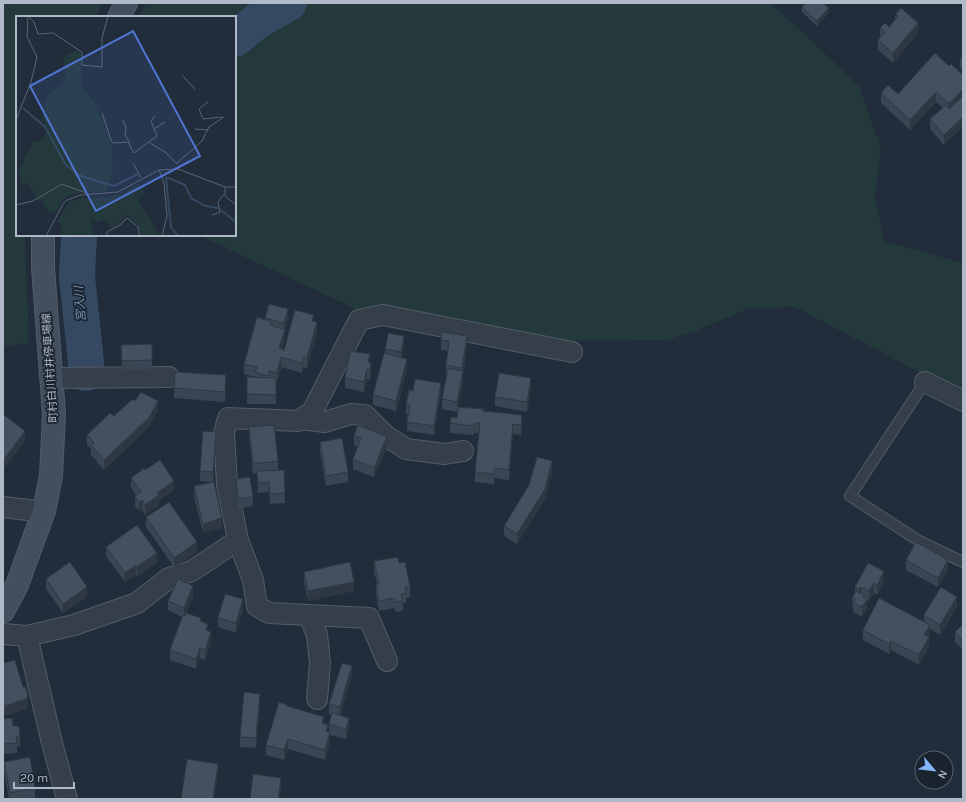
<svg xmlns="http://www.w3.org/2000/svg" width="966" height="802" font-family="Karla,'Noto Sans JP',sans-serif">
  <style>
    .green { fill: #23393b }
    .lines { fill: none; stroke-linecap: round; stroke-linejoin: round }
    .river { stroke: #354962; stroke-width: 36 }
    .service-casing { stroke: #535d68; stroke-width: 12 }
    .minor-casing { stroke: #535d68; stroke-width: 22 }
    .secondary-casing { stroke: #535d68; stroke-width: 24 }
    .service { stroke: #353f4a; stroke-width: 10 }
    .minor { stroke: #353f4a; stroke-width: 20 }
    .secondary { stroke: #434e5e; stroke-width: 22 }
    .wall { fill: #394552 }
    .shaded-wall { fill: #2e3842 }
    .building { fill: #42505f; stroke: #2e3842 }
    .labels { text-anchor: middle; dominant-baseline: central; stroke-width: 3.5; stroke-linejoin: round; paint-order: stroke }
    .street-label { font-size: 11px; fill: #b0bac7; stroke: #1a242f }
    .water-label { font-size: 12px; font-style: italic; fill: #7791af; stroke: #1a242f }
    .inset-river { fill: none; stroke: #354962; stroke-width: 2 }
    .inset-road { fill: none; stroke: #5a6572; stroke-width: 1 }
    .view { fill: #5074d2; fill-opacity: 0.15; stroke: #5074d2; stroke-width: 2 }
    .inset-edge { fill: none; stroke: #b0bac7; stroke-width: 2 }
  </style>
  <rect width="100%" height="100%" fill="#212d3a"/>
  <path class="green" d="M3 3H103L96 17H17V235H25L29 343 3 347Z
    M146 3H770L799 29 859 86 881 148 875 197 884 241 963 263V395L795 307 750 308 698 330 667 340 570 341 498 332 382 305 360 311 198 235H235V17H139Z"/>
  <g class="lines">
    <path class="river" d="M235 39 257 21 289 3
      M79 235 77 277 86 362V373"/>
    <g class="service-casing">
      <path id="service" d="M925 382 850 496 919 541 963 562"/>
    </g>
    <g class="minor-casing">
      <path id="minor" d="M51 378 169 377
        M925 382 963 401
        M301 419 325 422 351 414 365 415 386 436 406 449 445 454 463 451
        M3 507 28 510 44 511
        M309 615 317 635 320 663 317 699
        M3 634 27 636 74 625 137 603 169 578 192 571 238 540
        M27 636 51 739 67 799
        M387 661 369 618 269 613 257 606 253 580 238 540 227 484 224 433 228 418 298 421 312 412 359 320 383 315 572 352"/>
    </g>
    <g class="secondary-casing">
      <path id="secondary" d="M119 17 126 3
        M3 611 17 585 44 511 51 476 54 414 43 268V235"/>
    </g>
    <use href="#service" class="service"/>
    <use href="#minor" class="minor"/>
    <use href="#secondary" class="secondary"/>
  </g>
  <path class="wall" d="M802 7 829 13 817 26 802 12Z
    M895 15 918 33 893 63 878 50V40L880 37V28L889 27 895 19Z
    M963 56V70L960 68V59Z
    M949 66 963 75 944 145 930 129V119L943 108 936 102 910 130 881 103V93L898 94Z
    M265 318 288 319 285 331V339L282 349 284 350 314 321 317 332 307 368 303 367 302 373 281 367 277 383 276 382V404H247V377H255L244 374V364L265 320Z
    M442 332 467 346 463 375V381L457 412 442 409V399L447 375H446V365L448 351 441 350V340Z
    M152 344V369L122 370 121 345Z
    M404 346 402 358 407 369 396 411 373 405V395L385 353V349Z
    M370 362 371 372 370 380 367 379 364 392 345 388V378Z
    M226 385 225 402 174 398V388Z
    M531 388 527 412 495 406V397Z
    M441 392 434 435 407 431V422L408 414H406V404Z
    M135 401 158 410 149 427 104 470 91 455V449L87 445V435Z
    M484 412 522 425 521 435 513 434 509 480 494 478V484L475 482V472L479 433H474V435L450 433V423L457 418Z
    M249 427 278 461V470L285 493V503L270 504 269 492 258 493 257 473 253 474 249 437Z
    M354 435 387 447 374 477 353 469V459L358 447 354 445Z
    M216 442 213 482 200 481V471Z
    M320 442 348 472V482L326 486 320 452Z
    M552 471 545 499 517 544 504 536V526Z
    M131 478 174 490 159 501V505L145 515 142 510 139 511 135 506V496L136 495 131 487Z
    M236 479 253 497V506L238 509 236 489Z
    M194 486 222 528 203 533 194 496Z
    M146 517 197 552 174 567 146 527Z
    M106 547 157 563 137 577 136 575 125 582 106 556Z
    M906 560 948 570 938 587 906 570Z
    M374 561 399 563 410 587V597L406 598V603H403V611L396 612 394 608 379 611 376 594V584H377L374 571Z
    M304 572 354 591 308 601 304 582Z
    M46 579 87 597 63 613 46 589Z
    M884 581 877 595 874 593 869 601 867 600V608L862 617 853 612 852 598 855 594V587Z
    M193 596 185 616 201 621 208 631 211 642 205 660 200 658 196 669 170 660V650L182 617 168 610V601Z
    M957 607 940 635 930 629V635L928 637 929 647 919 665 891 650 889 654 863 640V630L924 622V615Z
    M243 609 236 633 218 627V618Z
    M963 624V648L962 649 955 642V632Z
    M3 663 28 705 26 709 5 716 3 710Z
    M352 676 340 715 349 728 346 739 330 735V742L325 760 288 749 284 760 266 755V745L287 706 324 724 328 732H329V724L332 715 329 714V704Z
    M260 703 256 748 240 747V737Z
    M3 719 13 726 20 736V746H17V753L3 754Z
    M4 762 35 788V798L30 799H9L4 772Z"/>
  <path class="shaded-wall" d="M829 8V13L817 26V21Z
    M918 23V33L893 63V53Z
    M963 89V99L949 114V104Z
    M936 92V102L910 130V120Z
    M963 117V127L944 145V135Z
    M288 309V319L285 331V339L279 358V348L284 331V323Z
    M317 322V332L307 368V358Z
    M404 336V346L401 362V352Z
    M467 336V346L463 375V381L457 412V402L462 373V368Z
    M281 357V367L277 383V373Z
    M303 357V367L302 373V363Z
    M407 359V369L396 411V401Z
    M371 362V372L370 380V370Z
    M367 369V379L364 392V382Z
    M226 375V385L225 402V392Z
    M531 378V388L527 412V402Z
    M441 383V392L434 435V426Z
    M158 401V410L149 427 104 470V460Z
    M522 415V425L521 435V425Z
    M513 424V434L509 480V470Z
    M25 431V441L3 470V461Z
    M216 432V442L213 482V472Z
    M387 437V447L374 477V468Z
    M552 461V471L545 499 517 544V534Z
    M174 481V490L159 501V505L145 515V505L157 493Z
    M142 500V510L139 511V502Z
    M222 518V528L203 533V524Z
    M197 542V552L174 567V558Z
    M157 553V563L137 577V567Z
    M948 560V570L938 587V578Z
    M136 565V575L125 582V573Z
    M884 571V581L877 595V585Z
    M354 582V591L308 601V591Z
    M874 583V593L869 601V591Z
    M193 586V596L184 618V608Z
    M87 587V597L63 613V604Z
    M861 587V596L859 599V589Z
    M864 595V604L867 599V608L862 617V607L863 597Z
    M957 597V607L940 635V625Z
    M243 599V609L236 633V623Z
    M930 625V635L924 645V635Z
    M211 632V642L205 660V650Z
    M929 637V647L919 665V655Z
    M963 639V648L962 649V640Z
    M891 641V650L889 654V644Z
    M200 648V658L196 669V659Z
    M352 666V676L340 717V707Z
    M260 694V703L256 748V738Z
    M28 695V705L26 709 5 716V706Z
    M349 718V728L346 739V729Z
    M330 732V742L325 760V750Z
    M288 739V749L284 760V750Z
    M218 764V774L214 799H213Z
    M281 778V788L280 799H278Z"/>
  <path class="building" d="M805 3H823L829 8 817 21 802 7Z
    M901 8 918 23 893 53 878 40 885 32 880 28 885 23 889 27 898 16 895 15Z
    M935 53 949 66 951 64 963 75V89L949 104 936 92 910 120 881 93 888 85 898 94Z
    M963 56V61L960 59Z
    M963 96V117L944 135 930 119 946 105 949 109Z
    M269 304 288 309 284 323 265 318Z
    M295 310 314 315 312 321 317 322 307 358 303 357 302 363 281 357 277 373 269 371 268 376 255 372 257 367 244 364 257 317 271 322 270 325 285 330 279 348 284 350Z
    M442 332 467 336 462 368 446 365 449 341 441 340Z
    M388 333 404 336 401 352 385 349Z
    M152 344V360L122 361 121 345Z
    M350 351 370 354 368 362H371L370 370 367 369 364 382 345 378Z
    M384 353 407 359 396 401 373 395Z
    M448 368 463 371 457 402 442 399Z
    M175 372 226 375 225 392 174 388Z
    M499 373 531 378 527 402 495 397Z
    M247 377 276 378V395L247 394Z
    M415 379 441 383 434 426 407 422 410 405 406 404 409 390 413 391Z
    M141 392 158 401 149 418 104 460 91 445 94 443 87 435 110 413 114 416 133 399 135 401Z
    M458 407 484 409 483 411 522 415 521 425 513 424 509 470 494 468V474L475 472 480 423H474V426L450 423 451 417 457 418Z
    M3 414 25 431 3 461Z
    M274 425 278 461 253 464 249 427Z
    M358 425 387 437 374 468 353 459 361 438 354 435Z
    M203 431 216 432 213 472 200 471Z
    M342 438 348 472 326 476 320 442Z
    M537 457 552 461 545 489 517 534 504 526 529 485Z
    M160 460 174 481 157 493 159 495 145 505 142 500 139 502 135 496 141 492 131 478 144 468 145 470Z
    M284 470 285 493 270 494 269 482 258 483 257 471Z
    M250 477 253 497 238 499 236 479Z
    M214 482 222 518 203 524 194 486Z
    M169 502 197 542 174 558 146 517Z
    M137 525 157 553 137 567 136 565 125 573 106 547Z
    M916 542 948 560 938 578 906 560Z
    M398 557 399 563 405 562 410 587 405 588 406 593 401 594 403 601 396 602 394 598 379 601 376 584H379L374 561Z
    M70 562 87 587 63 604 46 579Z
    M350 562 354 582 308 591 304 572Z
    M868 563 884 571 877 585 874 583 869 591 861 587 859 589 855 587Z
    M178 579 193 586 184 608 168 601Z
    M941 587 957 597 940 625 924 615Z
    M856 591 864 595 863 597 867 599 862 607 853 603 855 599 852 598Z
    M225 594 243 599 236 623 218 618Z
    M879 598 930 625 924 635 929 637 919 655 891 641 889 644 863 630Z
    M186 613 201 618 200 621 208 624 206 630 211 632 205 650 200 648 196 659 170 650 183 615 185 616Z
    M963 624V639L962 640 955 632Z
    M15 660 23 687H25L28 695 26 699 5 706 3 700V663Z
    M342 663 352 666 340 707 329 704Z
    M244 692 260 694 256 738 240 737Z
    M279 702 287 705V706L324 717 322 723 328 725 326 731 330 732 325 750 288 739 284 750 266 745Z
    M332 713 349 718 346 729 329 724Z
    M12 718 13 726H19L20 736 16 737 17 743 3 744V719Z
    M30 757 35 788 10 793 4 762Z
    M187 759 218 764 213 799H181Z
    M253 774 281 778 278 799H250Z"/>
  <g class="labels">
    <g class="street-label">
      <text transform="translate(50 368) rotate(-94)">町村白川村井停車場線</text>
    </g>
    <g class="water-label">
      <text transform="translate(80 304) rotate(-95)">宮入川</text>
    </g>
  </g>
  <g transform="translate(16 16)">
    <rect width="220" height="220" fill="#212d3a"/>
    <path d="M60 34 65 37V71L78 86 96 127 97 155 90 176H67L53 180 45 186 39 197 32 196 26 185H22L12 167 6 170 2 156 17 126 28 123 31 113 26 101 32 78 51 64 47 46 48 40ZM123 168 129 177 122 183 144 220H126L123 210 111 199 103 208 95 212 91 206 87 204 80 207 75 201 77 220 70 217 61 220 59 216 56 220H43L47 210 41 205 53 186 66 182 93 181 105 178Z" fill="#23393b"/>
    <path class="inset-river" d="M7 92 29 111 50 149 65 160 98 170 122 158M150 161 169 169 175 182 189 190 202 192M150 162 155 211 162 220M205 194 220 206"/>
    <path class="inset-road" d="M12 0 18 6 22 18 37 17 66 36V49L86 51V22L92 0M167 60 179 73M192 86 183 93 187 103 206 101M86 97 95 124 97 127 112 126 118 137 141 120 135 105 139 100M0 104 15 66 21 41 11 21 12 0M107 104 110 112 109 119 114 127M138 113 149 106M179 113 192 114M134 127 149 136 161 148M117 147 125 162M160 148 186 125 193 111 208 101M143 154 148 167 151 200 146 220M209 171V180L220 189M0 189 17 185 46 168 73 178M196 199 204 196 202 186 208 178M30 220 47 188 51 184 65 179 102 176 143 154 162 153 209 171H220M91 220V216L104 209 111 202 122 211 124 220"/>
    <path class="view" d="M117 15 184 140 80 195 14 70Z"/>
    <rect width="220" height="220" class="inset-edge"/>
  </g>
  <rect width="966" height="802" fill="none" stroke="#b0bac7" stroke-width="8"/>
  <g transform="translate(934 770) rotate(118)"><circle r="19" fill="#1a242f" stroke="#56606c"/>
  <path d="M0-3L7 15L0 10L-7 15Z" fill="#83b5f9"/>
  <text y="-6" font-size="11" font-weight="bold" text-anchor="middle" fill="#b0bac7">N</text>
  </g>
  <path d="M14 782v6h60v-6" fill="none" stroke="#b0bac7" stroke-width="2"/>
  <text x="20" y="782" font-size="12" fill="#b0bac7" stroke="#1a242f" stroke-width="3" paint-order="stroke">20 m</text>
</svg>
